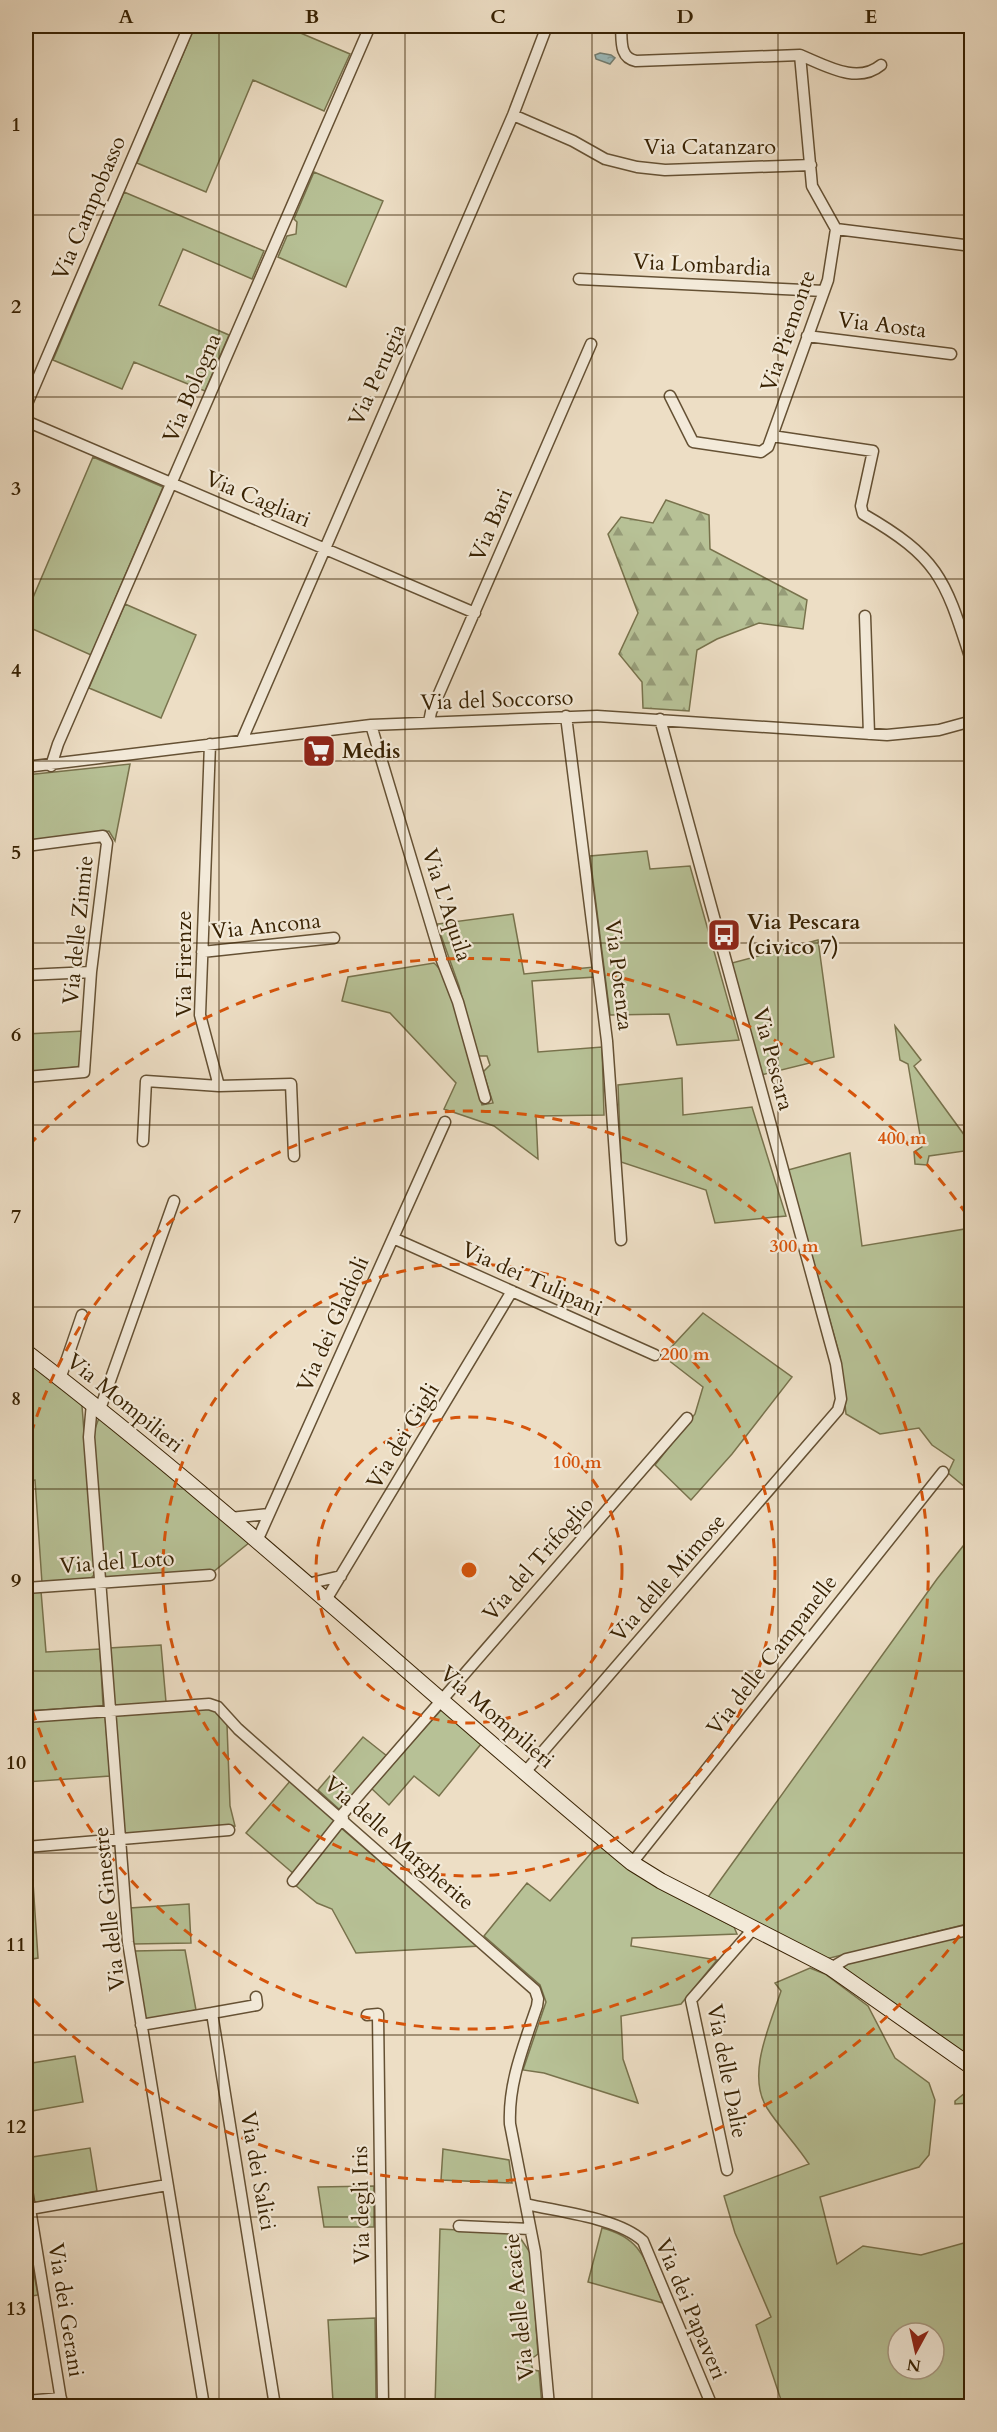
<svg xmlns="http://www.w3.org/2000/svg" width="997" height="2432" font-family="Cardo,serif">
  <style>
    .green { fill: #b7c196; stroke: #78724c; stroke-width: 1.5; fill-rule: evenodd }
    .forest { fill: url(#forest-firs); stroke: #78724c; stroke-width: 1.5 }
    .water { fill: url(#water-ripples); stroke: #737e72; stroke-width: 1.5 }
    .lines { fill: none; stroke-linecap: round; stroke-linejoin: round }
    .street-casing { stroke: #655134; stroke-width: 13 }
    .secondary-casing { stroke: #382203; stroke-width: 17 }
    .street { stroke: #f3ead9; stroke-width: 10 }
    .secondary { stroke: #f3ead9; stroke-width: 15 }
    .grid { fill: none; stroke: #382203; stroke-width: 1.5; stroke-opacity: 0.55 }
    .ring { fill: none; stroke: #d6540b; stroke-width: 3; stroke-dasharray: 10 8 }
    .labels { text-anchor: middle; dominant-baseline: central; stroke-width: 4.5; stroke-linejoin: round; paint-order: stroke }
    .street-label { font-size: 22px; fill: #382203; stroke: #f3ead9 }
    .poi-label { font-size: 22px; font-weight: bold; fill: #382203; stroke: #f3ead9; text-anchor: start }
    .centre { fill: #d6540b; stroke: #f3ead9; stroke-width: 3 }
    .ring-label { font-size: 18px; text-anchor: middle; font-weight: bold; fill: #d6540b; stroke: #f3ead9; stroke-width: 4.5; stroke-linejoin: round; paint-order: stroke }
    .neatline { fill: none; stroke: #382203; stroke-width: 2 }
    .grid-label { font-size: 20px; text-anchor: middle; font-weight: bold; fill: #382203 }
  </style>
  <defs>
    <pattern id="forest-firs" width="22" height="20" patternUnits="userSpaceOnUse" patternTransform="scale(1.5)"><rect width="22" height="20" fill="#b7c196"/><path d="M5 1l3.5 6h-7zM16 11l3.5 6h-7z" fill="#969c78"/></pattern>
    <pattern id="water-ripples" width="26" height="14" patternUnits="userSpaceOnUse" patternTransform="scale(1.5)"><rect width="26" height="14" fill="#9bbbbc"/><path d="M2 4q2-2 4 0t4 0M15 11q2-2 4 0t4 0" fill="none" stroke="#86a0a0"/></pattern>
  </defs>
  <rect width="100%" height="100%" fill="#eddec5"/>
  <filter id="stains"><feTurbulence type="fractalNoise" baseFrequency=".00333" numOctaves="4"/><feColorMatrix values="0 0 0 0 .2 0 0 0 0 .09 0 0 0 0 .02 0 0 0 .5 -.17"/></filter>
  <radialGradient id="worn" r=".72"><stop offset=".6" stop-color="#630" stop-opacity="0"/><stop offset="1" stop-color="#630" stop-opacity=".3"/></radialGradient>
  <path class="green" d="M195 26H284L350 54 324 111 253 80 206 192 137 163Z
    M314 172 383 201 346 287 278 257 287 236 296 234 297 222 294 219Z
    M124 192 264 251 252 279 183 249 159 305 229 335 205 391 134 362 122 389 53 360Z
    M93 457 163 487 91 655 26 626V614Z
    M125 604 196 635 161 718 89 688Z
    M130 764 115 841 109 831 26 841V775Z
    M647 851 650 869 690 866 739 1040 677 1045 669 1014 610 1015 590 856Z
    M513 914 524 974 594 967 596 977 532 981 538 1052 602 1047 604 1115 536 1116 538 1159 494 1126 444 1109 456 1083 390 1013 342 1001 348 977 434 963C455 980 473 1075 482 1105L493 1103 483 1072 490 1065 487 1056H477L459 986 437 924Z
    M818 940 834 1057 761 1075 732 963Z
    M895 1026 921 1060 914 1066 965 1136 971 1134V1152V1150L929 1156 927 1165 915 1164 914 1152 922 1147 908 1064 900 1060Z
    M84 1031 81 1064 77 1067 26 1072V1034Z
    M682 1078 683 1115 752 1107 786 1216 715 1223 706 1190 621 1162 618 1085Z
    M850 1153 862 1246 971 1228V1492L948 1473 954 1460 932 1445 919 1428 880 1434 846 1414 840 1357 788 1170Z
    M703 1313 792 1377 732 1454 691 1500 655 1465 695 1414 703 1387 663 1356Z
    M26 1360 79 1401 82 1406 95 1574 89 1580 42 1583 35 1480 26 1481Z
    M99 1418 250 1542 213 1572 104 1577 93 1434Z
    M971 1536V1923L822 1960 706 1900 937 1579Z
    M41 1591 46 1652 100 1649 103 1706 26 1711V1593Z
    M161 1645 166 1702 114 1706 109 1648Z
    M209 1708 220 1714 227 1725 230 1806 235 1826 123 1835 115 1714Z
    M442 1709 481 1744 439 1796 414 1776 389 1805 371 1788Z
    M105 1715 110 1776 26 1782V1721Z
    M363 1737 387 1756 340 1810 318 1790Z
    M291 1780 338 1819 294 1874 246 1833Z
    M341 1828 479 1946 356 1953 332 1909 317 1903 295 1885Z
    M598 1845 658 1888 734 1927 737 1934 632 1938 631 1946 717 1960 681 2004 621 2016 623 2059 638 2103 544 2073 523 2070 546 2002 540 1985 484 1936 527 1883 550 1901Z
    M26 1852H31L38 1958 26 1960Z
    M189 1904 191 1943 133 1944 130 1908Z
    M971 1934V2060L842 1967 848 1963Z
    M185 1950 196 2010 145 2021 134 1951Z
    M810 1968 825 1974 868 2006 895 2058 929 2083 935 2100 929 2155 919 2167 820 2197 837 2264 863 2246 921 2255 971 2241V2406H783L756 2325 771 2317 735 2233 724 2196 809 2164C796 2144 779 2127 767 2108 746 2075 770 2025 781 1991L775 1983ZM898 2333H934V2369H898Z
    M75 2056 83 2102 26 2112V2064Z
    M971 2088V2103L955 2104V2101Z
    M90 2148 97 2191 33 2203 26 2158Z
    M443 2149 509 2160 512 2183 441 2180Z
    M374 2186V2227H324L318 2187Z
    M602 2228C646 2239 646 2266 663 2303L588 2282Z
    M440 2229 517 2233 531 2254 538 2354 530 2360 533 2370 539 2371 542 2406H435Z
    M31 2258 38 2295 26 2297V2259Z
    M375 2318 376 2399 333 2402 328 2320Z"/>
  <path class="forest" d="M666 500 709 515 710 549 807 600 803 629 759 623 717 639 697 650 689 711 643 708 642 682 619 654 638 613 608 534 621 517 653 523Z"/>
  <path class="water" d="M600 53 611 55 615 58 610 64 596 59 595 55Z"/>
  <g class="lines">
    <g class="street-casing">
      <path id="street" d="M621 26C622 40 619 58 636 61L800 55 812 186 836 229 828 280 772 436 873 451 861 506 863 514C941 559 945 580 972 663
        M800 55C825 65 857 85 881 65
        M513 115 573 141 605 159 637 167 665 170 811 165
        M836 229 972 246
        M579 279 824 291
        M807 336 951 354
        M670 396 693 442 761 452 768 447 772 436
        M26 406 189 26
        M26 421 475 613
        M865 616 869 734
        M566 716 607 1041 621 1240
        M429 722 431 712 591 344
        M371 725 441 958 458 1002 485 1098
        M242 740 513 115 547 26
        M51 766 58 744 370 26
        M26 767 371 725 597 716 887 735 939 730 972 721
        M26 846 103 836 107 843 91 972 84 1072 26 1077
        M202 952 334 938
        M26 975 91 972
        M219 1086 291 1084 294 1156
        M143 1141 146 1081 219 1086 200 1015 210 744
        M393 1238 655 1355
        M60 1379 82 1315
        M92 1403 89 1437 128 1942 204 2406
        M100 1409 174 1201
        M230 1518 269 1514
        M257 1541 445 1122
        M307 1584 341 1576
        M26 1588 210 1575
        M326 1600 512 1291
        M26 1717 209 1704 218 1707 238 1729 535 1990 538 1999 537 2006C524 2045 508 2083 510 2124L535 2252 549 2406
        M526 1771 838 1410 841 1399 836 1364 660 719
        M340 1817 687 1418
        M26 1847 229 1830
        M632 1863 943 1472
        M293 1881 343 1818
        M831 1968 846 1959 972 1929
        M212 2013 257 2005 256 1997
        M367 2015 378 2014 383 2406
        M141 2025 212 2013 275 2406
        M727 2170 691 2000 753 1929
        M26 2184 62 2406
        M526 2204C560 2212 618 2218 643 2241L712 2406
        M30 2209 167 2185
        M459 2226 530 2229
        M26 2401 61 2398"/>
    </g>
    <g class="secondary-casing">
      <path id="secondary" d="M26 1352C236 1513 429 1695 632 1863L661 1881 831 1968 972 2067"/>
    </g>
    <use href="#street" class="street"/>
    <use href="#secondary" class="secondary"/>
  </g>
  <path class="grid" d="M219 26V2406M405 26V2406M592 26V2406M778 26V2406M26 215H972M26 397H972M26 579H972M26 761H972M26 943H972M26 1125H972M26 1307H972M26 1489H972M26 1671H972M26 1853H972M26 2035H972M26 2217H972"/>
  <g class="ring">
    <circle cx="469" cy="1570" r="153"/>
    <circle cx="469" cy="1570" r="306"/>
    <path d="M26 1451A459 459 0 1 1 26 1689"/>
    <path d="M970 1921A612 612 0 0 1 29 1995M29 1145A612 612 0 0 1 970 1219"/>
  </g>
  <defs>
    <g id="supermarket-square" transform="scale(1.725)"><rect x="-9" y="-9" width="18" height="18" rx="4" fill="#8f2418" stroke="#f3ead9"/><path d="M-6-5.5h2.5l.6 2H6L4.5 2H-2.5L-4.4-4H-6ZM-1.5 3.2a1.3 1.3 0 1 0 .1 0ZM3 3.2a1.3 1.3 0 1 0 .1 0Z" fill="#fff"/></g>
    <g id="bus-square" transform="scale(1.725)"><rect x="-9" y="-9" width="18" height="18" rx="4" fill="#8f2418" stroke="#f3ead9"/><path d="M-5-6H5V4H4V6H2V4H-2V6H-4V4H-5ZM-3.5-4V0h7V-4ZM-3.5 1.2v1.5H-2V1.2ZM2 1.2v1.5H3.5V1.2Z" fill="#fff"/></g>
  </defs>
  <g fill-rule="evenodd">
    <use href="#supermarket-square" x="319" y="751"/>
    <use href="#bus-square" x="724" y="935"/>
  </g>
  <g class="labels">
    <g class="street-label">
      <text x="710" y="147">Via Catanzaro</text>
      <text transform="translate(89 208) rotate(-67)">Via Campobasso</text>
      <text transform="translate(702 265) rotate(3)">Via Lombardia</text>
      <text transform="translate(882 325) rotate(7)">Via Aosta</text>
      <text transform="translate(788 331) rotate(-71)">Via Piemonte</text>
      <text transform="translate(377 375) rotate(-66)">Via Perugia</text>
      <text transform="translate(192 388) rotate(-67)">Via Bologna</text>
      <text transform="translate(258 499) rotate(23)">Via Cagliari</text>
      <text transform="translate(491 525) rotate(-67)">Via Bari</text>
      <text transform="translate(497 700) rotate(-2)">Via del Soccorso</text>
      <text transform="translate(447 905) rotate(72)">Via L'Aquila</text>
      <text transform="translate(266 926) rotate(-6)">Via Ancona</text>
      <text transform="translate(78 930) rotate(-84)">Via delle Zinnie</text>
      <text transform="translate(184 964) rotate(-90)">Via Firenze</text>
      <text transform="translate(619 975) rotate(83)">Via Potenza</text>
      <text transform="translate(773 1059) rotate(75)">Via Pescara</text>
      <text transform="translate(532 1279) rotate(24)">Via dei Tulipani</text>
      <text transform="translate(333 1324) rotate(-66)">Via dei Gladioli</text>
      <text transform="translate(125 1403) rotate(39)">Via Mompilieri</text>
      <text transform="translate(403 1436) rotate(-59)">Via dei Gigli</text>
      <text transform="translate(538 1559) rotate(-49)">Via del Trifoglio</text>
      <text transform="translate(117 1562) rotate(-4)">Via del Loto</text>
      <text transform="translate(668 1578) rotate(-49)">Via delle Mimose</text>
      <text transform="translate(772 1655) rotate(-52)">Via delle Campanelle</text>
      <text transform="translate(497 1717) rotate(41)">Via Mompilieri</text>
      <text transform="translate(399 1843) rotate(41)">Via delle Margherite</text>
      <text transform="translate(109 1909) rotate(-96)">Via delle Ginestre</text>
      <text transform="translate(727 2071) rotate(79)">Via delle Dalie</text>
      <text transform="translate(258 2171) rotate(80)">Via dei Salici</text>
      <text transform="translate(361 2205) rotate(-91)">Via degli Iris</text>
      <text transform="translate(519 2307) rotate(-96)">Via delle Acacie</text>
      <text transform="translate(691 2309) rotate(67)">Via dei Papaveri</text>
      <text transform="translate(66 2310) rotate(81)">Via dei Gerani</text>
    </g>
    <g class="poi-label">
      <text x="342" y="751">Medis</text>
      <text x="747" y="922">Via Pescara<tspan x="747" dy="25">(civico 7)</tspan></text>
    </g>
  </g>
  <circle cx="469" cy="1570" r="9" class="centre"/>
  <g class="ring-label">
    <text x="902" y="1144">400 m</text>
    <text x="794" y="1252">300 m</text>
    <text x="685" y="1360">200 m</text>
    <text x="577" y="1468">100 m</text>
  </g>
  <rect width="997" height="2432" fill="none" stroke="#eddec5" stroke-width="66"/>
  <g transform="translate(916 2351) rotate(188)"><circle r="28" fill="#f3ead9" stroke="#a89a83" stroke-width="1.5"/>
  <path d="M0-4.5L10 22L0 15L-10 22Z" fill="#8f2418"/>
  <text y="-9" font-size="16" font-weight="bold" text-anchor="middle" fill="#382203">N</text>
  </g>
  <rect x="33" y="33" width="931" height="2366" class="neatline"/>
  <g class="grid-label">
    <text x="126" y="23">A</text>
    <text x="312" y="23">B</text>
    <text x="498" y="23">C</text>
    <text x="685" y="23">D</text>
    <text x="871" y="23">E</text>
    <text x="16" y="131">1</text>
    <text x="16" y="313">2</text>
    <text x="16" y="495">3</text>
    <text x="16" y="677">4</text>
    <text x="16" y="859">5</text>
    <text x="16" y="1041">6</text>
    <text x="16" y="1223">7</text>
    <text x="16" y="1405">8</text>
    <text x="16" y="1587">9</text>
    <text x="16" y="1769">10</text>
    <text x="16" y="1951">11</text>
    <text x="16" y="2133">12</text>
    <text x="16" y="2315">13</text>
  </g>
  <rect width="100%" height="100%" filter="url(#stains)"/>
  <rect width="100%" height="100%" fill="url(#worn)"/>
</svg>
